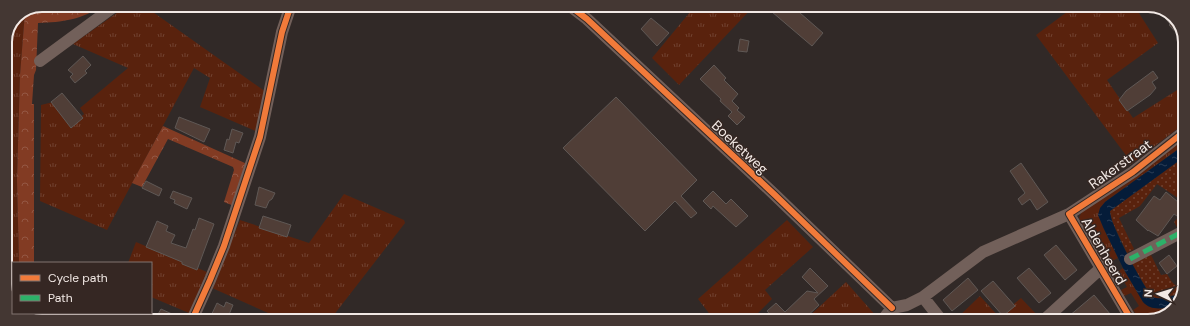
<svg xmlns="http://www.w3.org/2000/svg" width="1190" height="326" font-family="'DM Sans',sans-serif">
  <style>
    .grass { fill: url(#grass-tufts) }
    .forest { fill: url(#forest-crowns) }
    .garden { fill: url(#garden-dots) }
    .water { fill: url(#water-ripples) }
    .building { fill: #503e37; stroke: #5f5855 }
    .lines { fill: none; stroke-linecap: round; stroke-linejoin: round }
    .path { stroke: #6b5f5c; stroke-width: 2; stroke-dasharray: 3 2; stroke-linecap: butt }
    .minor { stroke: #72605a; stroke-width: 12 }
    .quiet { stroke: #2db169; stroke-width: 5; stroke-dasharray: 10 5; stroke-linecap: butt }
    .cycleway-casing { stroke: #352723; stroke-width: 8 }
    .cycleway { stroke: #f17a3a; stroke-width: 6 }
    .labels { text-anchor: middle; dominant-baseline: central; stroke-width: 3; stroke-linejoin: round; paint-order: stroke }
    .street-label { font-size: 14px; fill: #f2e9e5; stroke: #352723 }
    .rim { fill: none; stroke: #f2e9e5; stroke-width: 2 }
  </style>
  <defs>
    <pattern id="grass-tufts" width="24" height="20" patternUnits="userSpaceOnUse"><rect width="24" height="20" fill="#59220d"/><path d="M3 7l-1-3M5 7V3M7 7l1-3M15 17l-1-3M17 17v-4M19 17l1-3" fill="none" stroke="#714230"/></pattern>
    <pattern id="forest-crowns" width="20" height="18" patternUnits="userSpaceOnUse"><rect width="20" height="18" fill="#823b23"/><path d="M2 6a3 3 0 1 1 6 0M12 15a3 3 0 1 1 6 0" fill="none" stroke="#945743"/></pattern>
    <pattern id="garden-dots" width="8" height="8" patternUnits="userSpaceOnUse"><rect width="8" height="8" fill="#59220d"/><path d="M2 2h.1M6 6h.1" fill="none" stroke="#714230" stroke-width="1.8" stroke-linecap="round"/></pattern>
    <pattern id="water-ripples" width="26" height="14" patternUnits="userSpaceOnUse"><rect width="26" height="14" fill="#051c39"/><path d="M2 4q2-2 4 0t4 0M15 11q2-2 4 0t4 0" fill="none" stroke="#2a3d56"/></pattern>
  </defs>
  <rect width="100%" height="100%" fill="#312927"/>
  <path class="grass" d="M128 5H143L266 92 258 132 200 107 210 78 194 68 107 230 40 201 41 105 53 102 72 125 84 114 80 108 128 68 73 44Z
    M695 6H754L679 85 652 58Z
    M1075 6H1142L1137 10 1158 43 1107 80 1133 118 1185 85V123L1130 165 1128 158 1036 35Z
    M25 12 20 76 17 180 19 263H13V305L5 288V135L8 35 16 16Z
    M1184 137V146L1180 148 1105 202 1103 227 1118 258 1106 264 1104 260 1109 256 1102 243 1096 247 1092 240 1098 236 1092 224 1085 227 1079 218 1081 213Z
    M344 194 404 220 405 223 330 320H284L212 288 240 220 309 243Z
    M787 220 813 247 765 290 772 299 755 316 758 321H715L698 299Z
    M136 242 207 272 189 313 151 297V263H128Z
    M1123 268 1143 302 1161 309 1176 305 1171 313 1148 321H1141L1133 310 1139 306 1131 293 1124 296 1121 290 1127 287 1120 274 1114 277 1112 275Z
    M846 282 877 317 873 321H804Z
    M980 296 999 317 1021 298 1038 316 1033 321H954Z"/>
  <path class="forest" d="M42 5H102C83 20 62 22 38 23L36 70 34 75 32 104H34V263H19L17 180 20 75 25 12Z
    M163 126 247 164 234 206 224 202 234 170 233 167 168 139 142 187 132 183Z"/>
  <path class="garden" d="M1184 157V205L1177 200 1178 198 1157 184 1140 206 1119 218 1134 249 1127 253 1111 219 1110 211Z
    M1184 211V223L1177 227 1174 222Z
    M1151 255 1161 275 1167 274C1172 282 1174 288 1184 286V293L1155 299 1151 296 1132 264Z"/>
  <path class="water" d="M1184 146V157L1110 211C1110 225 1142 283 1151 296 1160 302 1175 295 1184 293L1176 305C1165 308 1152 312 1143 302L1123 268 1103 227 1098 215 1100 208 1105 202 1180 148Z"/>
  <path class="building" d="M765 6H792L823 33 812 46Z
    M1157 6 1176 18 1185 42 1169 25 1170 24 1156 7Z
    M651 18 669 33 657 46 641 29Z
    M740 39 749 41 747 52 738 51Z
    M83 56 91 65 85 71 87 73 75 83 70 77 73 74 68 70Z
    M714 65 726 78 724 80 738 94 732 101 739 108 737 110 745 117 737 125 728 116 732 112 720 101 721 99 700 79Z
    M1153 71 1158 78 1152 82 1156 88 1150 95 1127 111 1119 100 1126 91Z
    M62 93 83 118 71 128 51 102Z
    M616 97 697 180 681 196 697 213 691 218 675 201 645 231 563 148Z
    M179 117 210 129 204 142 175 128Z
    M232 129 243 133 239 143 236 142 233 153 224 150 227 139 229 140Z
    M1021 163 1048 202 1037 210 1030 199 1022 205 1018 199 1025 193 1010 171Z
    M146 181 162 189 159 196 142 188Z
    M259 187 275 193 272 199 269 201 266 208 255 205Z
    M173 191 192 198 187 209 174 203 175 200 170 198Z
    M713 191 726 204 731 199 748 216 736 227 713 206 711 209 703 201Z
    M1166 192 1184 207V211L1180 218 1174 214 1158 236 1148 230V231L1136 220 1154 196 1160 200Z
    M263 216 291 225 287 237 259 228Z
    M199 218 214 224 197 270 182 264V262L146 247 157 221 168 226 166 231 175 235 171 243 186 248 193 229 195 230Z
    M1056 245 1077 270 1065 280 1044 255Z
    M1169 255 1177 266 1167 274 1159 263Z
    M810 268 828 286 814 299 819 305 802 321H776L767 311 776 303 785 312 807 291 818 293 802 277Z
    M1029 268 1051 293 1039 303 1017 278Z
    M968 278 978 290 952 311 943 300Z
    M993 281 1015 306 1003 316 981 291Z
    M1094 295 1116 321H1063L1075 311Z
    M226 302 233 305 228 317 225 316 223 320H209L217 303 224 307Z
    M161 309 172 314 169 320 157 316Z"/>
  <g class="lines">
    <path class="path" d="M1145 321 1150 317 1166 315"/>
    <path class="minor" d="M570 6 587 19 775 195 892 308
      M40 61 116 5
      M1069 214 1132 321
      M1130 259 1184 231
      M923 297 942 321
      M192 320 210 280 224 246 260 137 282 32 291 5
      M882 321 892 308 907 305 923 297 983 252 1069 214 1133 172 1185 131
      M1043 321 1100 269"/>
    <path class="quiet" d="M1130 259 1184 231"/>
    <g class="cycleway-casing">
      <path id="cycleway" d="M570 6 587 19 775 195 892 308
        M192 320 210 280 224 246 260 137 282 32 291 5
        M1132 321 1069 214 1133 172 1185 131"/>
    </g>
    <use href="#cycleway" class="cycleway"/>
  </g>
  <g class="labels">
    <g class="street-label">
      <text transform="translate(740 147) rotate(43)">Boeketweg</text>
      <text transform="translate(1120 164) rotate(-36)">Rakerstraat</text>
      <text transform="translate(1104 251) rotate(60)">Aldenheerd</text>
    </g>
  </g>
  <path d="M0 0H1190V326H0ZM42 12H1148A30 30 0 0 1 1178 42V284A30 30 0 0 1 1148 314H42A30 30 0 0 1 12 284V42A30 30 0 0 1 42 12Z" fill="#443733" fill-rule="evenodd"/>
  <path class="rim" d="M42 12H1148A30 30 0 0 1 1178 42V284A30 30 0 0 1 1148 314H42A30 30 0 0 1 12 284V42A30 30 0 0 1 42 12Z"/>
  <rect x="12" y="262" width="140" height="52" fill="#352723" stroke="#817571"/>
  <rect x="20" y="275" width="20" height="6" fill="#f17a3a" stroke="#817571"/>
  <text x="48" y="282" font-size="12" fill="#f2e9e5">Cycle path</text>
  <rect x="20" y="295" width="20" height="6" fill="#2db169" stroke="#817571"/>
  <text x="48" y="302" font-size="12" fill="#f2e9e5">Path</text>
  <g transform="translate(1158 294) rotate(274)" stroke="#352723" stroke-width="3" paint-order="stroke">
  <path d="M0-3L7 15L0 10L-7 15Z" fill="#f2e9e5"/>
  <text y="-6" font-size="11" font-weight="bold" text-anchor="middle" fill="#f2e9e5">N</text>
  </g>
</svg>
